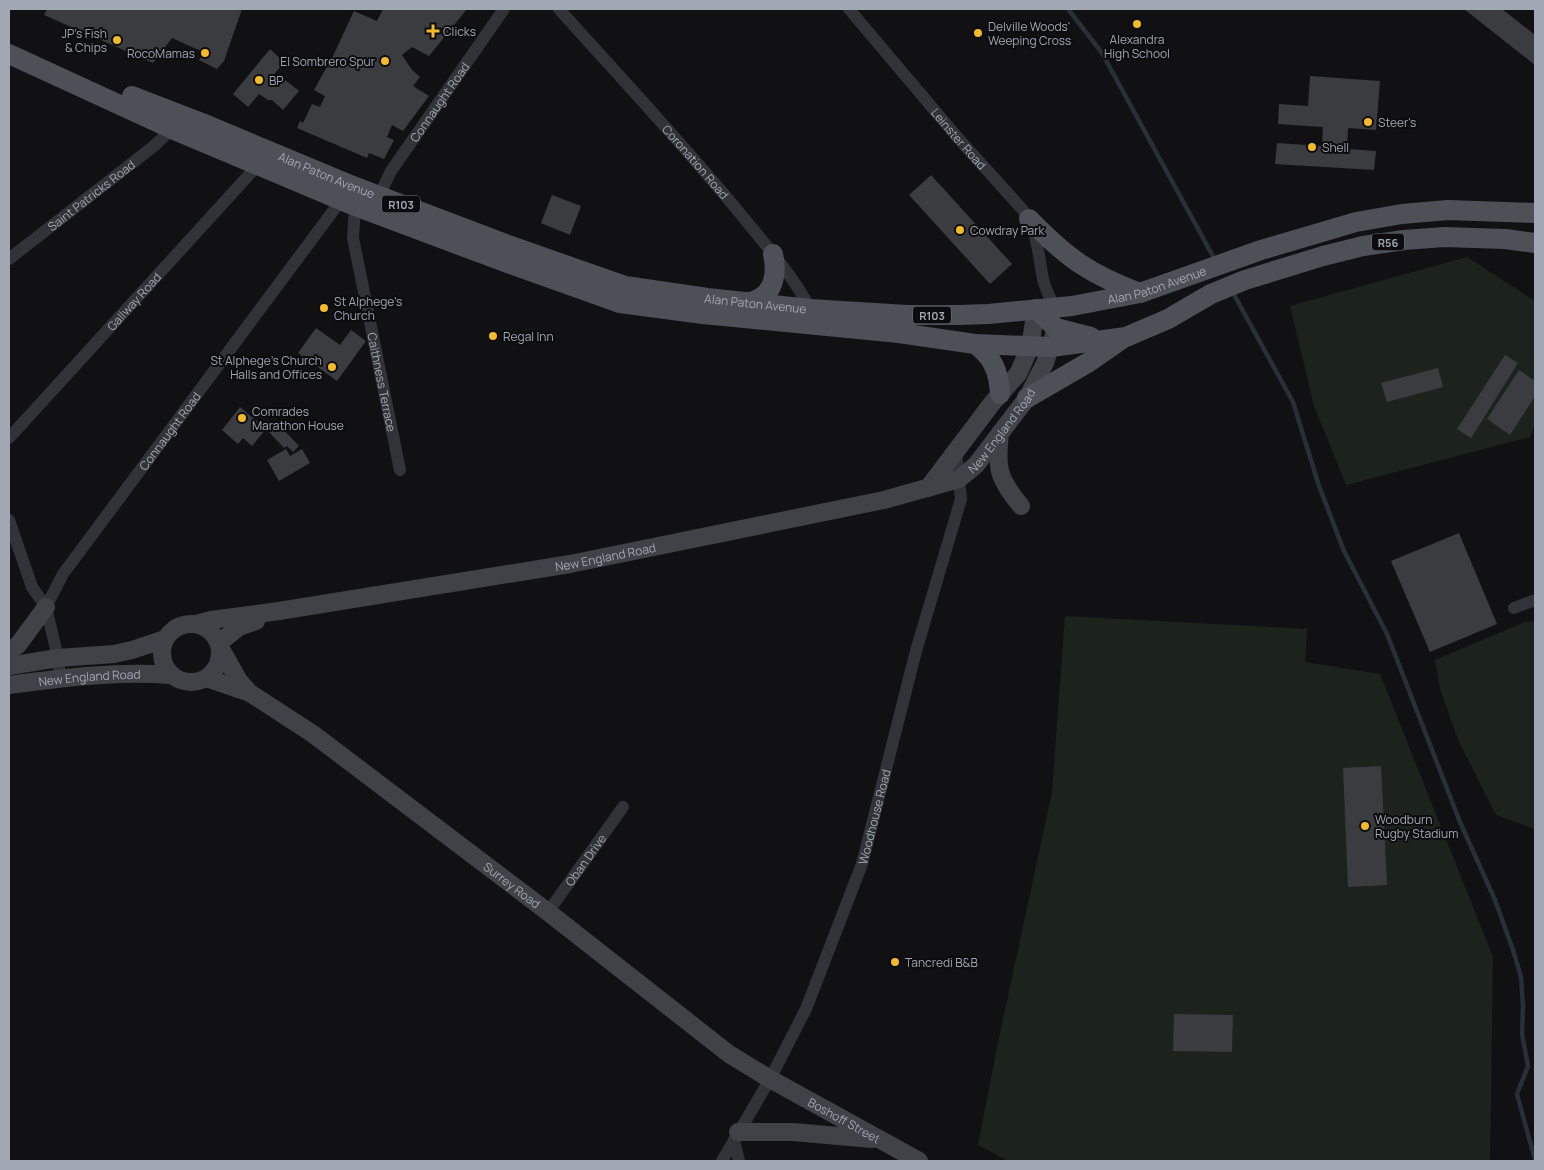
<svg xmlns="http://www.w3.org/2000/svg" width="1544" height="1170" font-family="Manrope,sans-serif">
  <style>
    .green { fill: #1c231d }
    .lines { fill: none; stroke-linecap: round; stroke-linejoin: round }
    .stream { stroke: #282f37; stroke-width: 4.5 }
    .building { fill: #3b3c40 }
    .street { stroke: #323338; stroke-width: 12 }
    .secondary { stroke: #404248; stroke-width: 18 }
    .primary { stroke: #4e5057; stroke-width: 20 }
    .poi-dot { fill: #f5ba27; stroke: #0c0c0e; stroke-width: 2 }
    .labels { text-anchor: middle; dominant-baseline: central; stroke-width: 4; stroke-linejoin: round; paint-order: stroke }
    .shield { fill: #0c0c0e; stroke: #757882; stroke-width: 1 }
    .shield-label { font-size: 11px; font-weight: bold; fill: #a2a7b4 }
    .poi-label { font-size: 12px; fill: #a2a7b4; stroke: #0c0c0e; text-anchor: start }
    .street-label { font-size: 12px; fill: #a2a7b4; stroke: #0c0c0e }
  </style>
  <rect width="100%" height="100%" fill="#111113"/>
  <path class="green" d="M1467 257 1535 301V424L1530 437 1346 485 1314 406 1290 306Z
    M1065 616 1307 629 1305 662 1380 674 1493 957 1490 1161H1008L978 1145 997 1047 1052 792Z
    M1535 621V829L1496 815 1459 742 1440 689 1435 660 1525 622Z"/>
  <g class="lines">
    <path class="stream" d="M1068 9 1102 53 1215 260
      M1232 291 1293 402 1319 486 1344 551 1387 634 1460 822 1495 900 1513 950 1521 977 1523 1006 1522 1034 1528 1066 1517 1094 1535 1160"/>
  </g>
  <path class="building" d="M47 9H242L224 61 217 69 199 60 205 53 172 38 153 63 44 15Z
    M383 9H467L429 56 412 47 402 55 412 70 420 77 413 86 429 96 403 131 392 125 387 137 394 140 384 159 369 153 367 158 297 128 300 121 303 123 312 104 320 107 325 96 314 90 334 54 354 11 377 21Z
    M1464 9H1502L1535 35V65Z
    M270 49 284 62 272 77 280 84 284 79 299 91 283 110 272 100H268L259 94 248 107 233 94Z
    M1310 76 1380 81 1376 130 1348 128 1347 149 1376 151 1374 170 1275 164 1277 143 1322 146 1323 127 1278 124 1279 104 1308 106Z
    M931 175 1012 264 990 284 909 195Z
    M552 195 581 206 570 235 541 223Z
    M316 328 340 345 351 330 366 341 337 381 298 353Z
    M1505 355 1518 363 1471 438 1457 429Z
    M1438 368 1443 387 1387 402 1381 383Z
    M1519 370 1535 381V396L1510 435 1487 419Z
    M240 407 266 429 252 446 243 438 238 444 222 430Z
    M276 422 299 446 293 452 287 446 284 448 267 430Z
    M286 449 290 456 302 449 310 463 279 481 267 460Z
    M1459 533 1497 624 1430 652 1391 561Z
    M1381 766 1387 885 1348 887 1343 768Z
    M1174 1014 1233 1015 1232 1052 1173 1051Z"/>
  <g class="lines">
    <g class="street">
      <path id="s1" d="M559 9C619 76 681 142 738 211 764 243 793 275 812 312"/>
      <path id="s2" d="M849 9 958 138 1022 209C1038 231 1038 254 1043 279 1045 289 1051 299 1055 308"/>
      <path id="s3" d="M379 196 391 171 504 9"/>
      <path id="s4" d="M355 206 353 238 400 470"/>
      <path id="s5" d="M9 259 154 146 172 129"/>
      <path id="s6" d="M9 438 258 165"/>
      <path d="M9 520 32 587 46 607"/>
      <path d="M1514 608 1535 600"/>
      <path id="s7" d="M60 678 58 658 46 607 63 574 342 199"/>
      <path id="s8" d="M548 912 623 807"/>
      <path d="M734 1140 739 1161"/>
      <path id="s9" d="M722 1161 770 1079 806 1009 862 864 916 651 961 499 956 452"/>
    </g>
    <g class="secondary">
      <path d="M1000 433C996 469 998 478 1021 506"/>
      <path d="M928 488 993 402 1018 374 1030 347 1036 309"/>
      <circle cx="191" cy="653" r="29"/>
      <path id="s10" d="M196 624 211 620 279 611 570 564 884 500 959 479 976 465 1027 398 1045 363 1054 335"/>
      <path d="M219 643 239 627 256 621"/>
      <path id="s11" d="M221 649 239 681 250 693 313 734 548 912 729 1054 770 1079 919 1161"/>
      <path d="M9 651 18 645 46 607"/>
      <path d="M9 666 58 658 114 654 132 650 165 639"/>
      <path d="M206 678 250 693"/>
      <path id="s12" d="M9 685C63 678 116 671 171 675"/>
      <path d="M738 1132H793L872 1139"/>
    </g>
    <g class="primary">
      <path d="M9 54 172 129 355 206 502 261 620 303 703 314 899 333 975 344 1051 347 1126 337 1168 319 1211 294 1245 280 1323 256 1363 246 1404 240 1444 237 1505 239 1535 243"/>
      <path id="s13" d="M132 96 202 123 348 184 508 245 625 286 707 298 810 309 907 315H959L988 314 1072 306 1140 293 1261 250 1356 222 1402 214 1448 210 1535 213"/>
      <path d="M1029 219C1067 258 1089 274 1140 293"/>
      <path d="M744 302C748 302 753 302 756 300 775 293 777 271 773 254"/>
      <path d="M1036 309 1056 328 1091 337"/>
      <path d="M975 344C993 357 999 372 1000 394"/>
      <path d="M1027 398 1089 362 1122 339"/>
    </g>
  </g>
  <g class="poi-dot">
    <circle cx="1137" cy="24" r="5"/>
    <path d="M430.5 23.5h5v5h5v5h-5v5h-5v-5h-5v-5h5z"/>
    <circle cx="978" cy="33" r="5"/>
    <circle cx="117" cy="40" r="5"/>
    <circle cx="205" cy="53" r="5"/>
    <circle cx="385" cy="61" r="5"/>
    <circle cx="259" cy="80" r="5"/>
    <circle cx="1368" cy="122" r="5"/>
    <circle cx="1312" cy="147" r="5"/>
    <circle cx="960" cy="230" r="5"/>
    <circle cx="324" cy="308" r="5"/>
    <circle cx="493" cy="336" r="5"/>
    <circle cx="332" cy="367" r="5"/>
    <circle cx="242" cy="418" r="5"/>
    <circle cx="1365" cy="826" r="5"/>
    <circle cx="895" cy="962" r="5"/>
  </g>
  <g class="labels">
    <g class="shield">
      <rect x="382" y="195.5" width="38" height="17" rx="4"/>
      <rect x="1372" y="233.5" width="32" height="17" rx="4"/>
      <rect x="913" y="306.5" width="38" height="17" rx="4"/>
    </g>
    <g class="shield-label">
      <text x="401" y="204">R103</text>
      <text x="1388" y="242">R56</text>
      <text x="932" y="315">R103</text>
    </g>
    <g class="poi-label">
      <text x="988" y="26">Delville Woods'<tspan x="988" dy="14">Weeping Cross</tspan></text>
      <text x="443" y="31">Clicks</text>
      <text x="107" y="33" text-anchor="end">JP’s Fish<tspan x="107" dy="14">&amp; Chips</tspan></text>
      <text x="1137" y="39" text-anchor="middle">Alexandra<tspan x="1137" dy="14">High School</tspan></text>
      <text x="195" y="53" text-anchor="end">RocoMamas</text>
      <text x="375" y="61" text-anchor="end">El Sombrero Spur</text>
      <text x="269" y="80">BP</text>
      <text x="1378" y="122">Steer's</text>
      <text x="1322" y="147">Shell</text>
      <text x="970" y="230">Cowdray Park</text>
      <text x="334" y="301">St Alphege's<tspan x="334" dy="14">Church</tspan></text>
      <text x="503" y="336">Regal Inn</text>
      <text x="322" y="360" text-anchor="end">St Alphege's Church<tspan x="322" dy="14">Halls and Offices</tspan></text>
      <text x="252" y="411">Comrades<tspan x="252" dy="14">Marathon House</tspan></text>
      <text x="1375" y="819">Woodburn<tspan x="1375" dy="14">Rugby Stadium</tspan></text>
      <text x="905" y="962">Tancredi B&amp;B</text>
    </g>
    <g class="street-label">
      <text stroke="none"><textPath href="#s3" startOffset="112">Connaught Road</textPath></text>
      <text stroke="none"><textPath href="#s2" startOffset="170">Leinster Road</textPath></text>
      <text stroke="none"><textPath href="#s1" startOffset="205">Coronation Road</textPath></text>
      <text stroke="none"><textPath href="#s13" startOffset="210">Alan Paton Avenue</textPath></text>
      <text stroke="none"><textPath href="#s5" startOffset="104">Saint Patricks Road</textPath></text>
      <text stroke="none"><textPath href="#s13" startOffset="1065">Alan Paton Avenue</textPath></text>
      <text stroke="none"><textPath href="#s6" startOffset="185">Gallway Road</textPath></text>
      <text stroke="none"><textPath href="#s13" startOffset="660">Alan Paton Avenue</textPath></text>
      <text stroke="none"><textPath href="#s4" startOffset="179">Caithness Terrace</textPath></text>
      <text stroke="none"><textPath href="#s10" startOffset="842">New England Road</textPath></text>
      <text stroke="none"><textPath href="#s7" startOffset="288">Connaught Road</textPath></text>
      <text stroke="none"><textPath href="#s10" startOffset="415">New England Road</textPath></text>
      <text stroke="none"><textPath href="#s12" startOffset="81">New England Road</textPath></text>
      <text stroke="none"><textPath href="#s9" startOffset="378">Woodhouse Road</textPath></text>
      <text stroke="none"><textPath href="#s8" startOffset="64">Oban Drive</textPath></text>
      <text stroke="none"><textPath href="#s11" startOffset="378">Surrey Road</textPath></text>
      <text stroke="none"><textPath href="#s11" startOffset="786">Boshoff Street</textPath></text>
    </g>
  </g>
  <rect width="1544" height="1170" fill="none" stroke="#a2a7b4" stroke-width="20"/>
</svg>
